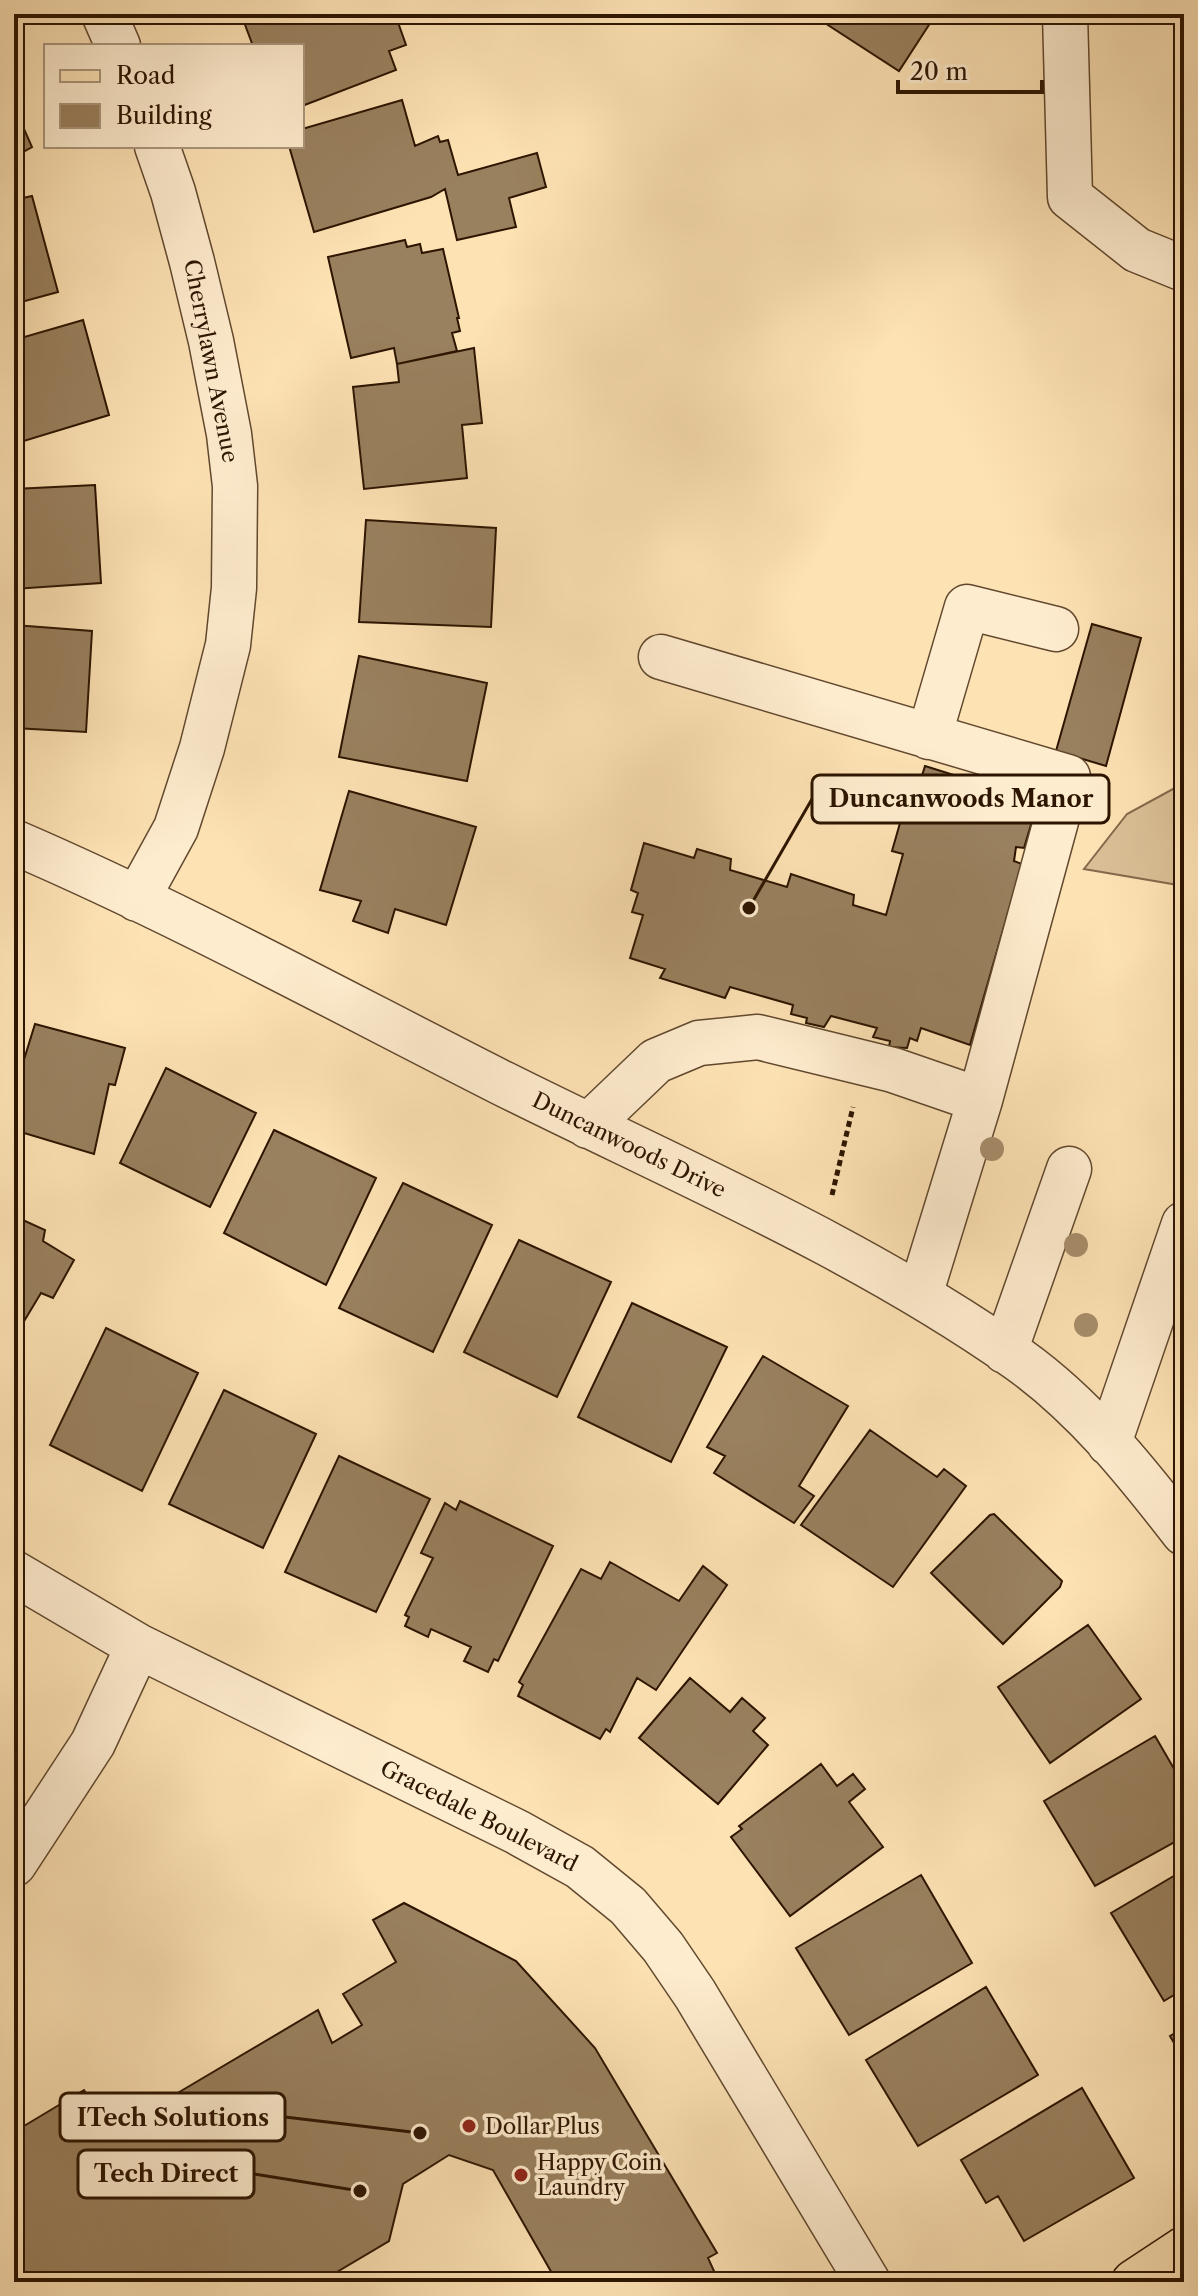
<svg xmlns="http://www.w3.org/2000/svg" width="1198" height="2296" font-family="'Libre Caslon Text',serif">
  <style>
    .green { fill: #dabf96; stroke: #846a4c; stroke-width: 2 }
    .building { fill: #99805e; stroke: #2d1501; stroke-width: 2 }
    .lines { fill: none; stroke-linecap: round; stroke-linejoin: round }
    .minor-casing { stroke: #61482e; stroke-width: 47 }
    .major-casing { stroke: #2d1501; stroke-width: 47 }
    .path { stroke: #2d1501; stroke-width: 5; stroke-dasharray: 6 4; stroke-linecap: butt }
    .minor { stroke: #feecce; stroke-width: 44 }
    .major { stroke: #fde2b4; stroke-width: 44 }
    .tree { fill: #a78d6a }
    .poi-dot { fill: #8f2418; stroke: #feecce; stroke-width: 3 }
    .labels { text-anchor: middle; dominant-baseline: central; stroke-width: 7; stroke-linejoin: round; paint-order: stroke }
    .street-label { font-size: 22px; fill: #2d1501; stroke: #feecce }
    .poi-label { font-size: 22px; fill: #2d1501; stroke: #feecce; text-anchor: start }
    .leader { fill: none; stroke: #2d1501; stroke-width: 3 }
    .callout-dot { fill: #2d1501; stroke: #feecce; stroke-width: 3 }
    .callout { fill: #feecce; stroke: #2d1501; stroke-width: 3 }
    .callout-label { font-size: 24px; text-anchor: middle; font-weight: bold; fill: #2d1501 }
  </style>
  <rect width="100%" height="100%" fill="#fde2b4"/>
  <filter id="stains"><feTurbulence type="fractalNoise" baseFrequency=".0025" numOctaves="4"/><feColorMatrix values="0 0 0 0 .2 0 0 0 0 .09 0 0 0 0 .02 0 0 0 .5 -.17"/></filter>
  <radialGradient id="worn" r=".72"><stop offset=".6" stop-color="#630" stop-opacity="0"/><stop offset="1" stop-color="#630" stop-opacity=".3"/></radialGradient>
  <path class="green" d="M1184 783V886L1084 869 1127 814Z"/>
  <path class="building" d="M241 14H395L406 45 389 51 396 70 302 106V46H253Z
    M811 14H936L899 71Z
    M402 100 415 146 438 136 440 142 448 140 458 175 537 153 546 187 509 198 516 227 457 240 445 189 431 197 314 232 289 146H302V129Z
    M14 114 17 121 20 120 32 147 14 157Z
    M32 196 58 292 14 304V200Z
    M405 240 407 247 420 244 422 253 443 249 459 318H457L460 331 452 333 457 351 397 364 394 348 351 358 328 257Z
    M83 320 109 415 14 444V340Z
    M474 348 482 423 462 425 467 478 364 489 353 387 399 382 397 364Z
    M95 485 101 583 14 589V489Z
    M366 520 496 528 491 627 359 622Z
    M1092 624 1141 638 1106 766 1056 751Z
    M14 625 92 631 86 732 14 728Z
    M359 656 487 683 467 781 339 757Z
    M925 766 995 788 999 777 1036 787 1034 797 1039 798 1024 848 1016 847 1014 861 1022 864 970 1045 921 1028 917 1041 910 1038 907 1048 889 1047 890 1041 873 1037 877 1028 831 1016 824 1027 806 1023 807 1018 791 1014 793 1005 730 987 725 998 660 978 665 969 630 958 643 915 632 912 638 893 631 890 644 843 694 858 697 849 731 859 730 870 787 887 791 874 854 895 853 905 886 915 903 854 892 851 902 816 914 820V815L910 814Z
    M349 791 476 827 446 925 395 909 388 933 353 921 361 901 320 890Z
    M35 1024 125 1048 115 1085 109 1084 94 1154 14 1130V1092Z
    M166 1068 256 1113 210 1207 120 1163Z
    M274 1130 376 1178 326 1285 224 1233Z
    M403 1183 492 1225 433 1352 339 1308Z
    M14 1216 45 1230 43 1241 74 1260 53 1298 41 1293 14 1338Z
    M519 1240 611 1282 557 1397 464 1352Z
    M632 1303 727 1347 671 1462 578 1417Z
    M106 1328 198 1373 142 1491 50 1445Z
    M763 1356 848 1406 799 1486 814 1496 794 1523 714 1473 725 1456 707 1447Z
    M224 1390 316 1434 263 1548 169 1504Z
    M870 1430 937 1477 944 1469 966 1486 893 1587 801 1525Z
    M339 1456 430 1499 376 1612 285 1572Z
    M460 1501 553 1546 498 1661 494 1659 488 1672 464 1661 471 1647 431 1629 428 1637 405 1626 409 1617 405 1615 433 1558 421 1553 445 1503 456 1510Z
    M994 1514 1062 1581 1060 1587 1003 1644 931 1573 990 1515Z
    M610 1562 679 1601 703 1566 727 1585 656 1690 637 1678 610 1732 606 1729 600 1739 518 1696 523 1685 519 1682 581 1569 601 1579Z
    M1088 1625 1141 1699 1050 1763 998 1687Z
    M690 1678 730 1712 742 1698 765 1718 753 1731 768 1745 718 1804 639 1738Z
    M1155 1736 1184 1786V1837L1095 1886 1044 1801Z
    M821 1764 837 1786 853 1774 865 1789 849 1802 883 1847 790 1916 731 1837 742 1829 739 1826Z
    M1184 1870V1989L1164 2001 1111 1913Z
    M921 1875 972 1963 849 2035 796 1948Z
    M404 1903 516 1961 595 2048 717 2253 708 2258 719 2282H557L493 2170 449 2155 403 2184 389 2241 320 2282H14V2132L84 2090 110 2133 318 2010 332 2043 362 2025 343 1994 396 1962 373 1920Z
    M986 1987 1038 2075 918 2146 866 2060Z
    M1184 2028V2060L1170 2036Z
    M1082 2088 1134 2178 1024 2241 998 2196 986 2203 961 2160Z"/>
  <g class="lines">
    <g class="minor-casing">
      <path id="minor" d="M104 14 118 46
        M1065 14 1070 197 1137 250 1184 269
        M661 657 1068 777 980 1100
        M929 737 967 607 1056 629
        M14 842C179 913 342 1002 502 1083 676 1170 859 1247 1018 1359 1084 1406 1135 1470 1184 1533
        M137 899 176 828 202 748 228 645 234 588 235 486 229 434 211 341 192 262 173 192 157 146
        M588 1126 656 1061 699 1043 758 1037 893 1070 980 1100 920 1295
        M1005 1351 1069 1169
        M1109 1443 1184 1224
        M14 1573 138 1646 517 1832 580 1867 628 1906 663 1947 695 1994 868 2282
        M14 1864 93 1743 138 1646"/>
    </g>
    <g class="major-casing">
      <path id="major" d="M1134 2282 1184 2249"/>
    </g>
    <path class="path" d="M832 1195 853 1107"/>
    <use href="#minor" class="minor"/>
    <use href="#major" class="major"/>
  </g>
  <g class="tree">
    <circle cx="992" cy="1149" r="12"/>
    <circle cx="1076" cy="1245" r="12"/>
    <circle cx="1086" cy="1325" r="12"/>
  </g>
  <g class="poi-dot">
    <circle cx="469" cy="2126" r="8"/>
    <circle cx="521" cy="2175" r="8"/>
  </g>
  <g class="labels">
    <g class="street-label">
      <text transform="translate(211 361) rotate(79)">Cherrylawn Avenue</text>
      <text transform="translate(629 1145) rotate(26)">Duncanwoods Drive</text>
      <text transform="translate(479 1816) rotate(27)">Gracedale Boulevard</text>
    </g>
    <g class="poi-label">
      <text x="485" y="2126">Dollar Plus</text>
      <text x="537" y="2162">Happy Coin<tspan x="537" dy="25">Laundry</tspan></text>
    </g>
  </g>
  <path class="leader" d="M749 908L812 799M420 2133L285 2117M360 2191L254 2174"/>
  <g class="callout-dot">
    <circle cx="749" cy="908" r="8"/>
    <circle cx="420" cy="2133" r="8"/>
    <circle cx="360" cy="2191" r="8"/>
  </g>
  <g class="callout">
    <rect x="812" y="775" width="297" height="48" rx="8"/>
    <rect x="60" y="2093" width="225" height="48" rx="8"/>
    <rect x="78" y="2150" width="176" height="48" rx="8"/>
  </g>
  <g class="callout-label">
    <text x="961" y="807">Duncanwoods Manor</text>
    <text x="173" y="2126">ITech Solutions</text>
    <text x="166" y="2182">Tech Direct</text>
  </g>
  <rect width="1198" height="2296" fill="none" stroke="#fde2b4" stroke-width="48"/>
  <rect x="16" y="16" width="1166" height="2264" fill="none" stroke="#2d1501" stroke-width="4"/>
  <rect x="24" y="24" width="1150" height="2248" fill="none" stroke="#2d1501" stroke-width="2"/>
  <rect x="44" y="44" width="260" height="104" fill="#feecce" stroke="#aa967c" stroke-width="2"/>
  <rect x="60" y="70" width="40" height="12" fill="#fde2b4" stroke="#aa967c" stroke-width="2"/>
  <text x="116" y="84" font-size="24" fill="#2d1501">Road</text>
  <rect x="60" y="104" width="40" height="24" fill="#99805e" stroke="#aa967c" stroke-width="2"/>
  <text x="116" y="124" font-size="24" fill="#2d1501">Building</text>
  <path d="M898 80v12h144v-12" fill="none" stroke="#2d1501" stroke-width="4"/>
  <text x="910" y="80" font-size="24" fill="#2d1501" stroke="#feecce" stroke-width="6" paint-order="stroke">20 m</text>
  <rect width="100%" height="100%" filter="url(#stains)"/>
  <rect width="100%" height="100%" fill="url(#worn)"/>
</svg>
